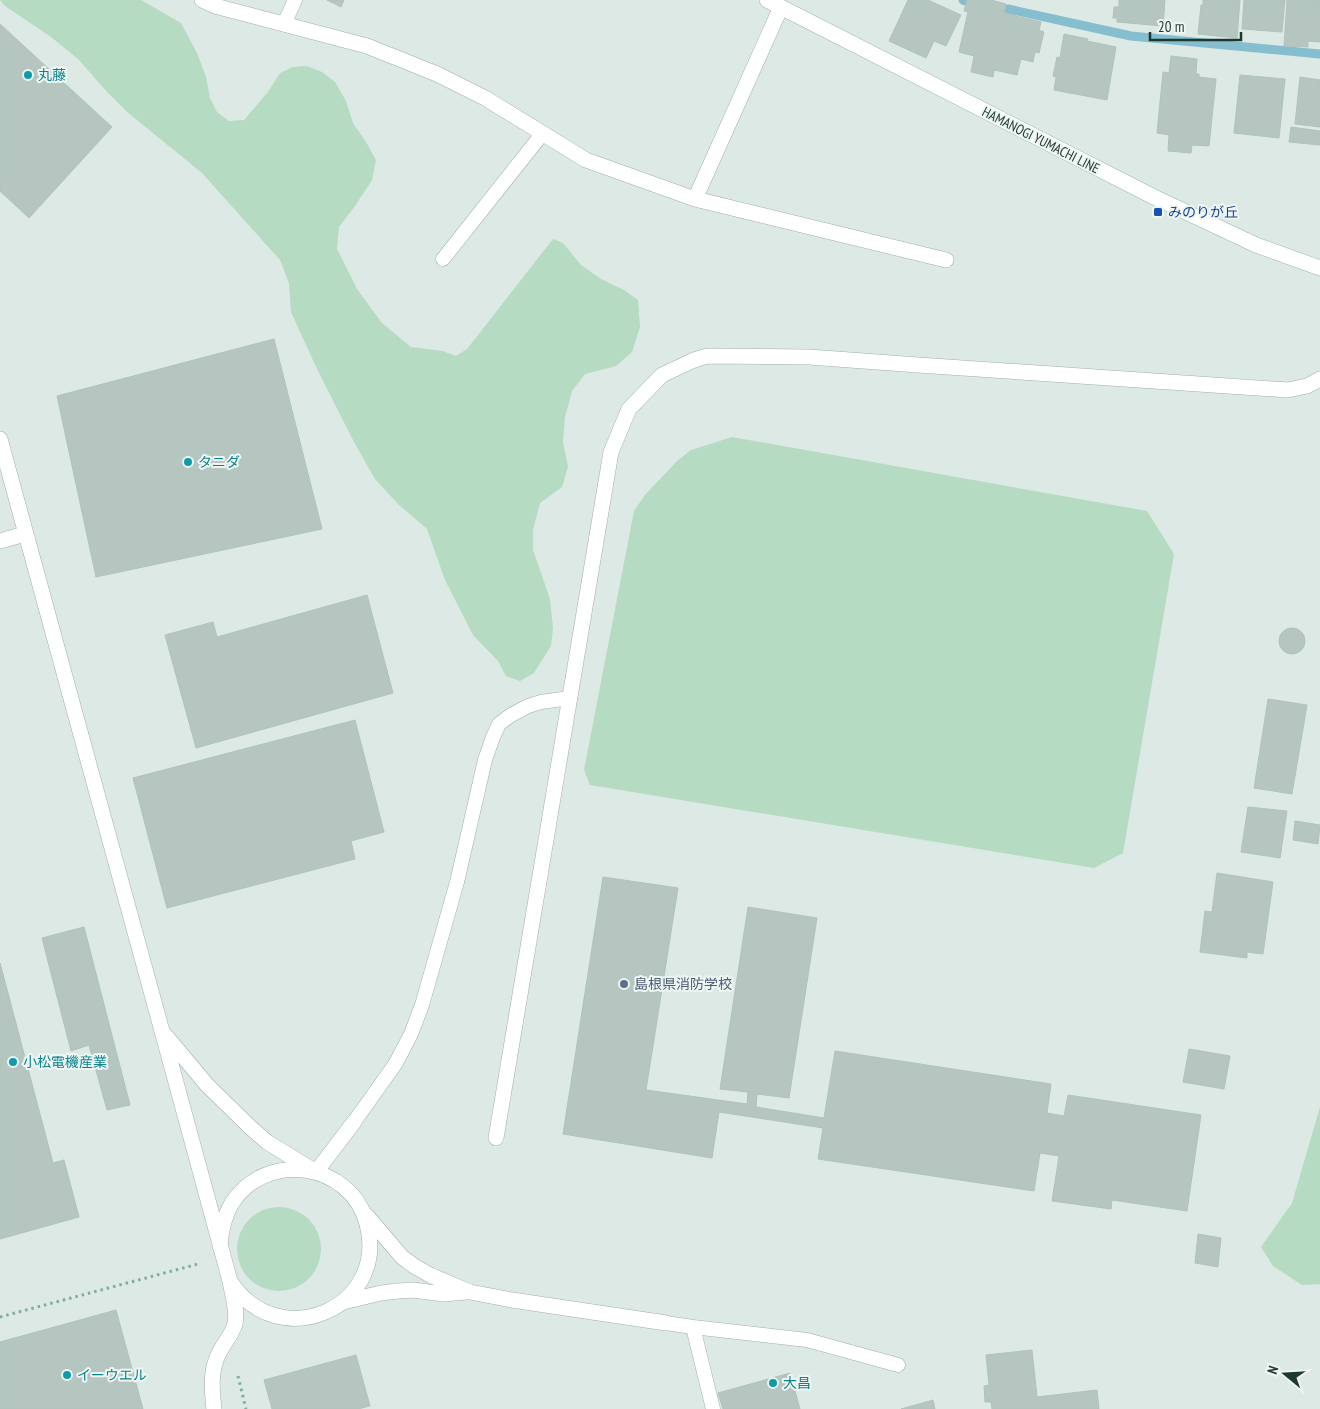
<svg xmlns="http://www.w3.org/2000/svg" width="1320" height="1409" font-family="'PT Sans Narrow','Noto Sans JP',sans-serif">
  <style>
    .green { fill: #b5dbc2 }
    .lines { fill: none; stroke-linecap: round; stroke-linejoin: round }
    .stream { stroke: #84becf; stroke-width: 9 }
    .building { fill: #b5c6c1; stroke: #b0c2bc }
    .service-casing { stroke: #a0b0ab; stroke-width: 15 }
    .minor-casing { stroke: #a0b0ab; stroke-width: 16 }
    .tertiary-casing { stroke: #a0b0ab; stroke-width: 16 }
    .secondary-casing { stroke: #9cb5ad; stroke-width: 16 }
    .path { stroke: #7dada1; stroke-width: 3; stroke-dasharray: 2.5 4; stroke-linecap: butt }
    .service { stroke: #fff; stroke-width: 14 }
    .minor { stroke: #fff; stroke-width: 15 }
    .tertiary { stroke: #fff; stroke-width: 15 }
    .secondary { stroke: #fff; stroke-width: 15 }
    .culture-dot { fill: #0f9aa8; stroke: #edf6f2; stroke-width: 2 }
    .transit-dot { fill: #1a4fb4; stroke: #edf6f2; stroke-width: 2 }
    .service-dot { fill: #5c6f8a; stroke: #edf6f2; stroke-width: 2 }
    .labels { text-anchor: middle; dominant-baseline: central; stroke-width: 4; stroke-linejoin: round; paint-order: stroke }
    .culture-label { font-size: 14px; fill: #0d838f; stroke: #edf6f2; text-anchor: start }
    .street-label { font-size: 14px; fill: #1f3833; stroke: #edf6f2 }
    .transit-label { font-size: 14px; fill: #164399; stroke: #edf6f2; text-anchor: start }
    .service-label { font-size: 14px; fill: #4e5e75; stroke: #edf6f2; text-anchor: start }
  </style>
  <rect width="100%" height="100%" fill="#dde9e4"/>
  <path class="green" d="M0 0H141L181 23 197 53 206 77 210 98 217 112 229 121 244 120 268 92 280 73 293 67 307 66 322 72 335 82 346 101 353 123 366 142 376 160 372 180 355 206 339 227 337 249 357 289 382 323 411 347 443 351 456 356 467 349 553 239 563 243 581 265 601 279 624 290 638 300 640 327 632 352 616 366 585 374 572 391 565 417 563 442 568 467 562 487 540 503 533 530V550L550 599 553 628 551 646 534 673 520 681 506 676 498 661 473 635 445 580 427 529 398 504 375 479 354 442 317 369 291 312 289 283 280 260 202 173 126 111 108 93 78 59 51 37 5 6Z
    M732 437 1147 511 1174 554 1123 853 1094 868 590 785 584 770 634 511 645 495 677 461 691 450Z
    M1320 1107V1284L1302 1285 1273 1266 1261 1247 1292 1203Z
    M237 1249a42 42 0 1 1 84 0a42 42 0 1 1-84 0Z"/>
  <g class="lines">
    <path class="stream" d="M963 0 965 1
      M1008 9 1131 36 1320 54"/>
  </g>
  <path class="building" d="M327 0H344L341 7Z
    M908 0H928L961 15 946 46 934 41 926 58 889 41Z
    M967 0H991L1006 4 1004 13 1041 22 1039 30 1044 32 1039 53 1035 52 1033 62 1021 59 1017 75 994 70 993 77 971 72 974 56 959 52 968 12 964 11Z
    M1119 0H1165L1163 26 1117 22V18H1113L1114 7H1119Z
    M1203 0H1240L1237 38 1198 34 1201 5H1203Z
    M1244 0H1285L1282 32 1242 29Z
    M1287 0H1320V42L1308 41V47L1284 46Z
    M0 24 112 127 29 218 0 191Z
    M1064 34 1088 39 1087 41 1116 47 1107 100 1054 90 1056 77 1053 76 1057 57 1060 58Z
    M1171 56 1197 59 1196 74H1199V77L1216 79 1209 146 1192 145 1191 153 1168 151 1169 135 1157 133 1163 72 1169 73Z
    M1240 75 1285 79 1279 138 1234 133Z
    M1300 77 1320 80V127L1295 124Z
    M1291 127 1320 131V145L1289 142Z
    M274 339 322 529 96 577 57 396Z
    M367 595 393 693 196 748 165 635 213 622 217 637Z
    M1279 641a13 13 0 1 1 26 0a13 13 0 1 1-26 0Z
    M1268 699 1307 705 1292 794 1254 788Z
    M355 720 384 832 351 841 355 859 167 908 133 778Z
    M1248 807 1287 811 1280 858 1241 852Z
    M1295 821 1320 825 1318 844 1293 840Z
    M1217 873 1273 882 1263 954 1247 952V958L1200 952 1205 911 1212 912Z
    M603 877 678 888 646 1090 747 1104 748 1092 720 1089 748 907 817 918 789 1098 757 1094 756 1107 824 1118 835 1051 1051 1084 1047 1113 1064 1116 1068 1095 1201 1115 1187 1211 1112 1200 1111 1209 1052 1201 1059 1156 1040 1153 1034 1191 818 1159 823 1128 719 1112 712 1158 563 1134Z
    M84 927 130 1105 107 1110 89 1045 71 1051 42 938Z
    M0 963 53 1163 64 1160 79 1217 0 1239Z
    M1189 1049 1230 1056 1224 1089 1183 1082Z
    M1198 1234 1221 1238 1218 1267 1195 1263Z
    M116 1310 143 1409H0V1342Z
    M1032 1350 1037 1397 1097 1390 1099 1409H992L991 1402H985L984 1386 989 1385 986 1355Z
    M356 1355 370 1406 358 1409H272L264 1380Z
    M790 1373 800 1409H723L718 1393Z
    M933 1400 935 1409H901Z"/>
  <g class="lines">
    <g class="service-casing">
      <path id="service" d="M284 24 295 0
        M443 259 543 133
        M354 1122 396 1063 411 1034 422 1005 457 882 485 760 493 737 499 724 511 715 528 706 541 702 570 698
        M666 1323 693 1327 713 1409
        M693 1327 807 1340 898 1365"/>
    </g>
    <g class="minor-casing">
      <path id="minor" d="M202 0 215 6 367 46 437 74 485 98 586 160 695 199 946 260
        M695 199 781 7
        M0 541 25 534
        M162 1031 230 1281C232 1294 238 1311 235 1324 232 1335 223 1344 218 1355 210 1372 212 1391 214 1409
        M166 1036 207 1085 250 1127 267 1142 316 1172 354 1122
        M496 1138 611 452 629 409 662 375 694 360 707 356 809 357 918 365 1288 390 1307 386 1320 379
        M367 1216 402 1257 414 1266 430 1275 470 1292 512 1300 666 1323
        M220 1246C221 1231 224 1216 232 1203 266 1150 351 1162 367 1224 389 1308 278 1356 230 1281
        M343 1302 381 1293 398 1291 413 1290 444 1294 466 1292"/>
    </g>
    <g class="tertiary-casing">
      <path id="tertiary" d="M0 439 162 1031"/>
    </g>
    <g class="secondary-casing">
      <path id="secondary" d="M767 0 1154 197 1256 245 1320 268"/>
    </g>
    <path class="path" d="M0 1317 198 1264
      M238 1376 246 1409"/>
    <use href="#service" class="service"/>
    <use href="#minor" class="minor"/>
    <use href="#tertiary" class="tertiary"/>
    <use href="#secondary" class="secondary"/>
  </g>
  <g class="culture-dot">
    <circle cx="28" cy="75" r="5"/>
    <circle cx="188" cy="462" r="5"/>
    <circle cx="13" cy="1062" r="5"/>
    <circle cx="67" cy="1375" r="5"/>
    <circle cx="773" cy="1383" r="5"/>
  </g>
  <rect class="transit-dot" x="1153" y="207" width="10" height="10" rx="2.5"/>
  <circle class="service-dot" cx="624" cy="984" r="5"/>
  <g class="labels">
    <g class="culture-label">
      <text x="38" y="75">丸藤</text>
      <text x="198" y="462">タニダ</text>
      <text x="23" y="1062">小松電機産業</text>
      <text x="77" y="1375">イーウエル</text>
      <text x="783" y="1383">大昌</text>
    </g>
    <g class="street-label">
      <text transform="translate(1041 140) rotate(27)">HAMANOGI YUMACHI LINE</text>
    </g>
    <g class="transit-label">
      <text x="1168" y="212">みのりが丘</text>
    </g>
    <g class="service-label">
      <text x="634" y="984">島根県消防学校</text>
    </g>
  </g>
  <g transform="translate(1285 1374) rotate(288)" stroke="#edf6f2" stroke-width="4" paint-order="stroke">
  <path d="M0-4L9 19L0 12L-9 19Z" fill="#1f3833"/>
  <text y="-8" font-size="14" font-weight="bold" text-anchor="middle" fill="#1f3833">N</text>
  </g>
  <path d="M1150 32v8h91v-8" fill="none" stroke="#1f3833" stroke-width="2.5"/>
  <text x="1158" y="32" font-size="15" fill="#1f3833" stroke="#edf6f2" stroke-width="4" paint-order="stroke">20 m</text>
</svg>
